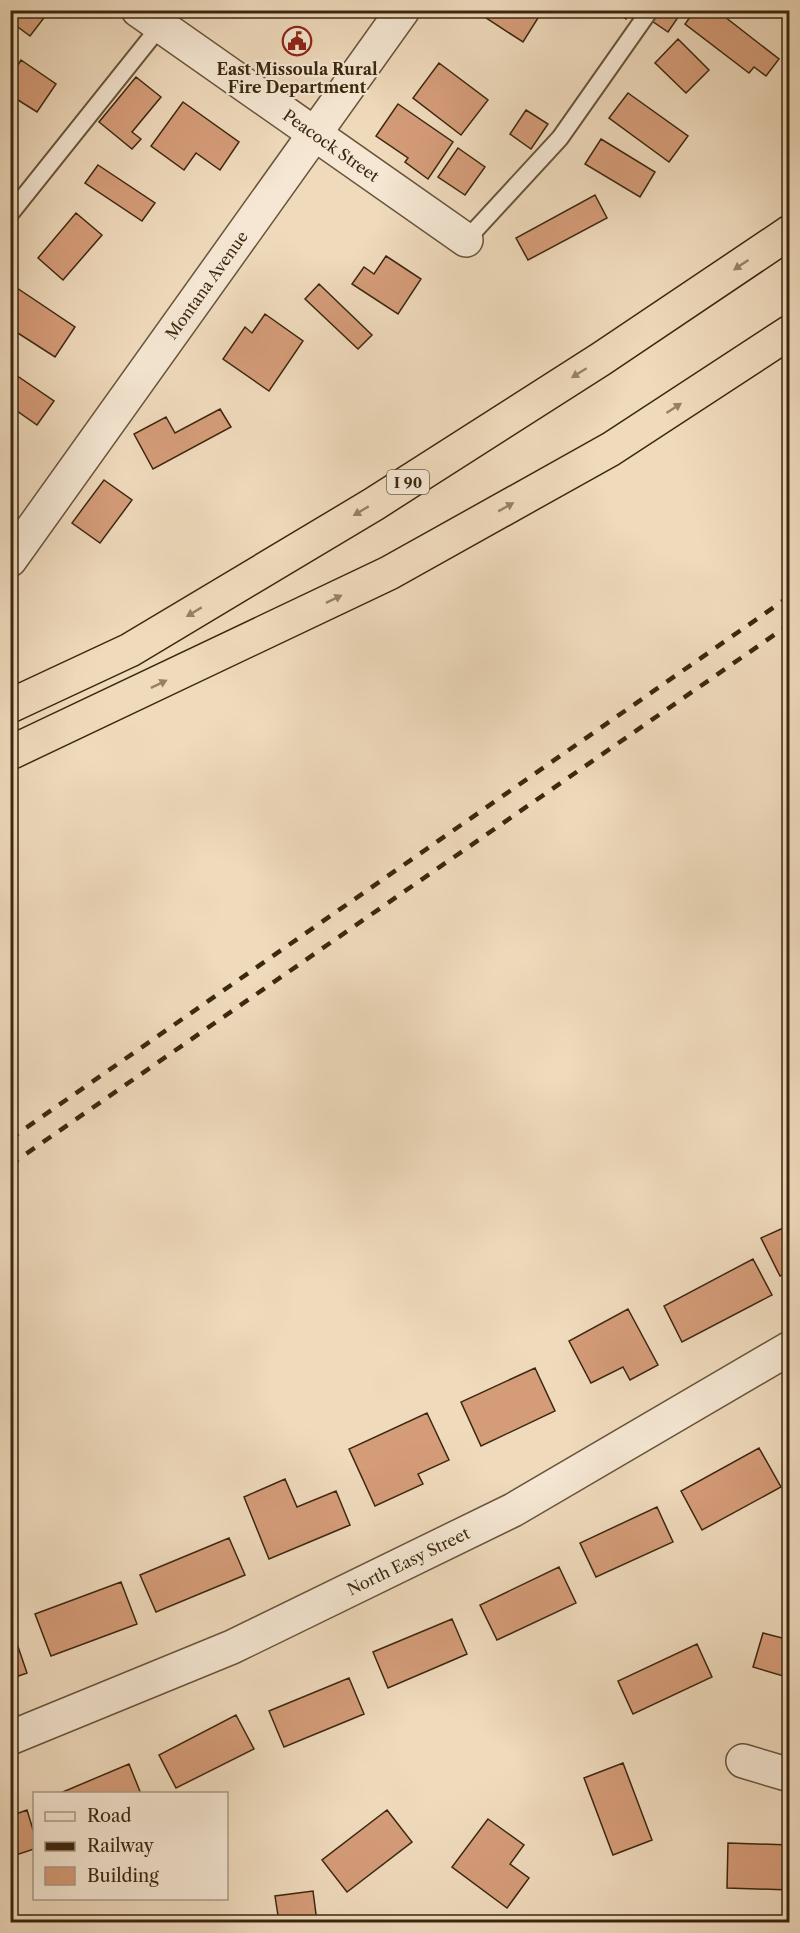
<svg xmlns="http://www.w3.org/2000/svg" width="800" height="1933" font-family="'Libre Caslon Text',serif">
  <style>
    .building { fill: #d59c79; stroke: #3c280f; stroke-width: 1.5 }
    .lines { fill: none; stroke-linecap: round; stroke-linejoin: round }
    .lane-casing { stroke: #69543a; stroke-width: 20 }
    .street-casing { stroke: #69543a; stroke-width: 36 }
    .highway-casing { stroke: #3c280f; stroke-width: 36 }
    .lane { stroke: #f5e7d3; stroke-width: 16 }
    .street { stroke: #f5e7d3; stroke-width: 33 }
    .highway { stroke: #efdabc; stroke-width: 33 }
    .rail { stroke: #3c280f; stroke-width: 4.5; stroke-dasharray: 10 10; stroke-linecap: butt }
    .oneway { fill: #968166 }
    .labels { text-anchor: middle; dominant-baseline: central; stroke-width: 4.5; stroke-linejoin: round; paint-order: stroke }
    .shield { fill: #f5e7d3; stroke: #74614a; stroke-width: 1.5 }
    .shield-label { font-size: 15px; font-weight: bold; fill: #3c280f }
    .poi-label { font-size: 16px; font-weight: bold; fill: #3c280f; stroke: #f5e7d3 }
    .street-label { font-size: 16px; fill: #3c280f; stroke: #f5e7d3 }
  </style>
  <rect width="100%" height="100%" fill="#efdabc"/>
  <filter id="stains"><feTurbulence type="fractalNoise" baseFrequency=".00333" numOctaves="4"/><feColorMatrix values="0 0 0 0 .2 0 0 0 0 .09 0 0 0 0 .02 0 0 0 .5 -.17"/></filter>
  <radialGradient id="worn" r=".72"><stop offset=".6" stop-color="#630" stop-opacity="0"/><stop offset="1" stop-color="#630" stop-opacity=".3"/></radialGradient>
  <path class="building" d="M10 10H50L30 36 10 21Z
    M482 10H543L523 42 480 14Z
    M615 10H632L626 19Z
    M659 10H683L668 32 652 21Z
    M695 10H716L779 59 766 76 754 67 749 73 685 24Z
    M678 39 709 70 686 93 655 63Z
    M21 60 56 84 37 112 10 95V77Z
    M439 63 488 100 461 135 413 98Z
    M136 77 161 97 132 132 141 139 132 149 99 122Z
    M628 93 688 136 669 162 609 118Z
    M183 102 239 142 220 170 196 153 184 170 151 146Z
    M398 104 453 142 428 179 405 162 408 158 376 136Z
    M526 110 548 124 531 149 510 134Z
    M601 139 655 172 640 197 585 164Z
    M458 148 485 167 465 195 438 177Z
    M98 165 155 203 142 221 85 183Z
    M595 195 607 218 528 260 516 238Z
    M76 213 102 235 63 280 38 258Z
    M386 256 421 279 398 314 352 284 364 267 374 274Z
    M11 284 75 327 55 357 10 328Z
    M319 284 372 335 358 349 305 299Z
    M265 314 303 341 269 391 223 359 245 327 252 333Z
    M10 371 54 401 37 425 10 406Z
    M220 409 231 427 153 469 134 434 166 417 175 433Z
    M104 480 132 500 100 543 72 523Z
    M790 1225V1271L780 1276 761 1238Z
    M753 1259 772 1295 682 1342 664 1306Z
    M628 1309 658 1365 630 1380 623 1367 591 1383 569 1341Z
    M535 1368 555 1411 481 1446 461 1402Z
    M427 1413 449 1460 418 1474 423 1484 375 1506 349 1449Z
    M790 1435V1448L784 1438Z
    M759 1448 781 1487 702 1530 681 1491Z
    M285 1479 297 1507 336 1491 350 1525 269 1559 244 1497Z
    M657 1507 673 1542 596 1577 580 1543Z
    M229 1538 245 1575 156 1612 140 1575Z
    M559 1567 576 1603 497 1640 480 1605Z
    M121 1582 137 1624 51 1656 35 1614Z
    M452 1619 467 1654 388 1688 373 1652Z
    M763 1633 790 1640V1678L753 1667Z
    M14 1635 27 1673 10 1679V1636Z
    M697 1644 712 1677 633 1714 618 1681Z
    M349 1678 364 1714 284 1747 269 1711Z
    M236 1715 254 1749 176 1788 159 1755Z
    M623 1763 652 1840 613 1855 584 1778Z
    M129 1764 141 1794H58Z
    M27 1810 34 1833V1849L10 1857V1816Z
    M387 1810 412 1842 347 1892 322 1860Z
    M488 1819 524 1845 510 1864 529 1878 507 1908 452 1867Z
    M728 1843 790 1845V1890L727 1888Z
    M313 1891 317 1922H279L275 1896Z"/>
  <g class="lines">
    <g class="lane-casing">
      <path id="lane" d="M10 214 173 10
        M466 240 560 138 650 10"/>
    </g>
    <g class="street-casing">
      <g id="street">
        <path id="s1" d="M138 10 466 240"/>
        <path id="s2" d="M10 560 403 10"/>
        <path id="s3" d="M10 1738 232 1647 513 1510 790 1348"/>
        <path d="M743 1761 790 1775"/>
      </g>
    </g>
    <g class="highway-casing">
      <path id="highway" d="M10 706 130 650 374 504 601 359 790 232
        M10 753 389 573 611 449 790 332"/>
    </g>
    <use href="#lane" class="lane"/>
    <use href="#street" class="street"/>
    <use href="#highway" class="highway"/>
    <path class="rail" d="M10 1139 790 596
      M10 1165 790 624"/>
  </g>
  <defs><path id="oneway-solid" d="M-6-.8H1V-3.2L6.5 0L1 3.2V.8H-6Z" transform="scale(1.5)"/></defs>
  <g class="oneway">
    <use href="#oneway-solid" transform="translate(741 265) rotate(146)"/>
    <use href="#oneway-solid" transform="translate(579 373) rotate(148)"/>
    <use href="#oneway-solid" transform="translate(674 408) rotate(-33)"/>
    <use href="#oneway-solid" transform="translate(506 507) rotate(-29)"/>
    <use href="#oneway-solid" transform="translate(361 511) rotate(149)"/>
    <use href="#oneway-solid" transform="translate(334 599) rotate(-26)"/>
    <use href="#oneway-solid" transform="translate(194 612) rotate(149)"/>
    <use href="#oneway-solid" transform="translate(159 684) rotate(-26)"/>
  </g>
  <defs>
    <g id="civic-ring" transform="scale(1.5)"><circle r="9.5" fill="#f5e7d3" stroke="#8f2418" stroke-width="1.5"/><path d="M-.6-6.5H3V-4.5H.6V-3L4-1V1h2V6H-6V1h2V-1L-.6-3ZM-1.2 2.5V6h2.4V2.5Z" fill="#8f2418"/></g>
  </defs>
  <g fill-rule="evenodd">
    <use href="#civic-ring" x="297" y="41"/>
  </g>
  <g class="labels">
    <rect class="shield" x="387" y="470" width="42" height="24" rx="4.5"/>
    <g class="shield-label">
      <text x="408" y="482">I 90</text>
    </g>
    <g class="poi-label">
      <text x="297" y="69">East Missoula Rural<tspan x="297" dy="18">Fire Department</tspan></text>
    </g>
    <g class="street-label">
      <text stroke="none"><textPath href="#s1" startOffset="236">Peacock Street</textPath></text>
      <text stroke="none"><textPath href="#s2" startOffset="338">Montana Avenue</textPath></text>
      <text stroke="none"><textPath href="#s3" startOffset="436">North Easy Street</textPath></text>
    </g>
  </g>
  <rect width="800" height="1933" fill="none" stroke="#efdabc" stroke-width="36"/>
  <rect x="12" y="12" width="776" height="1909" fill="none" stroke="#3c280f" stroke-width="3"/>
  <rect x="18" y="18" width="764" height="1897" fill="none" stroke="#3c280f" stroke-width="1.5"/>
  <rect x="33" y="1792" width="195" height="108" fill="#f5e7d3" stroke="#ab9b85" stroke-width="1.5"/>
  <rect x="45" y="1812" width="30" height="9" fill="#f5e7d3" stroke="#ab9b85" stroke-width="1.5"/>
  <text x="87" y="1822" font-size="18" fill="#3c280f">Road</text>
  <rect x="45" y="1842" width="30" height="9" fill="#3c280f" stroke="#ab9b85" stroke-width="1.5"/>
  <text x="87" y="1852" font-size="18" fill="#3c280f">Railway</text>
  <rect x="45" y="1867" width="30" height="18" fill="#d59c79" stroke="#ab9b85" stroke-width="1.5"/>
  <text x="87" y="1882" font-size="18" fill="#3c280f">Building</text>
  <rect width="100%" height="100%" filter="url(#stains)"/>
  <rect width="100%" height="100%" fill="url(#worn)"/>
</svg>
